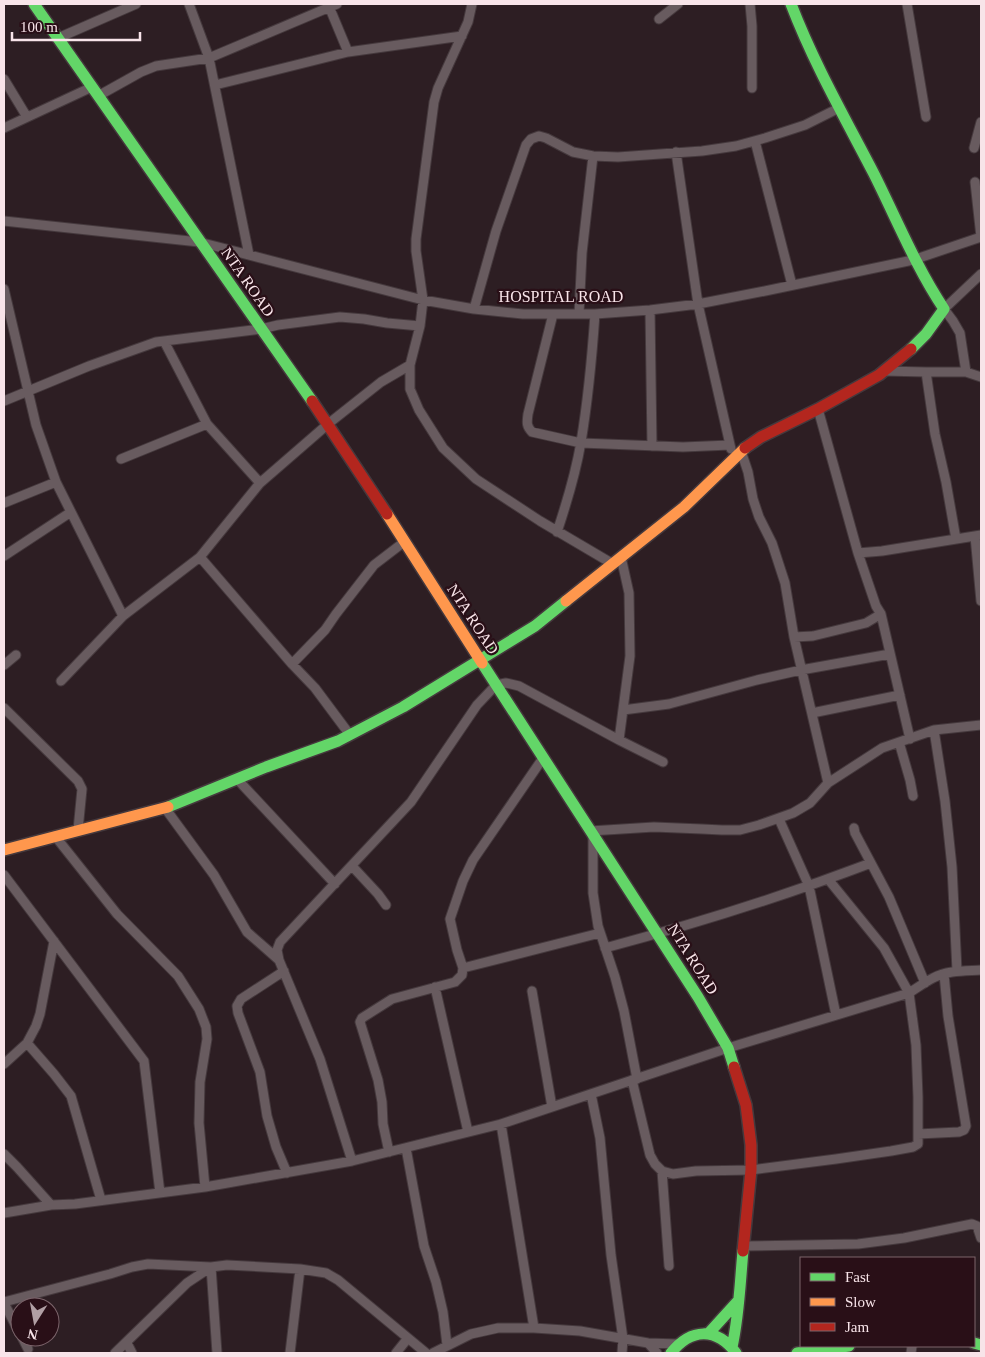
<svg xmlns="http://www.w3.org/2000/svg" width="985" height="1357" font-family="Georgia,serif">
  <style>
    .lines { fill: none; stroke-linecap: round; stroke-linejoin: round }
    .street-casing { stroke: #45393d; stroke-width: 11 }
    .fast-casing { stroke: #45393d; stroke-width: 14 }
    .slow-casing { stroke: #45393d; stroke-width: 14 }
    .jam-casing { stroke: #45393d; stroke-width: 14 }
    .street { stroke: #685b5f; stroke-width: 9 }
    .fast { stroke: #63d668; stroke-width: 11 }
    .slow { stroke: #ff974d; stroke-width: 11 }
    .jam { stroke: #b3261e; stroke-width: 11 }
    .labels { text-anchor: middle; dominant-baseline: central; stroke-width: 4.5; stroke-linejoin: round; paint-order: stroke }
    .street-label { font-size: 16px; fill: #f8e4e9; stroke: #290f17 }
  </style>
  <rect width="100%" height="100%" fill="#2d1e23"/>
  <g class="lines">
    <g class="street-casing">
      <path id="street" d="M189 4 209 58 249 255
        M328 4 348 52
        M472 4 468 22 438 88 434 102 416 239V251L423 300 420 326 410 365V389L419 410 443 448 476 479 540 521 613 564
        M750 4 752 26V88
        M907 4 926 117
        M659 19 678 4
        M58 38 136 4
        M4 79 27 117
        M215 85 348 52 462 36
        M98 96 141 72 156 66 209 58 337 4
        M4 128 92 87
        M755 141 792 285
        M974 148 981 122
        M676 152 698 304 731 449
        M975 182 981 237
        M4 221 199 242 423 300 474 309 523 314H595L650 310 698 304 765 291 913 260 981 237
        M4 289 36 425 56 482 123 616
        M474 309 496 231 526 145 531 139 539 136 546 138 573 152 593 156 618 157 702 151 736 146 765 138 805 125 839 108
        M650 310 652 446
        M553 314 528 414C527 422 526 426 532 432L581 443 683 447 730 445
        M579 314 582 253 593 156
        M164 341 207 424 260 483
        M884 371 926 372H966L981 377
        M926 372 935 434 946 482 956 539
        M966 372 960 333 953 321 944 309 981 274
        M4 401 89 366 156 342 261 329 278 325 340 317 364 319 387 323 420 326
        M818 409 858 553 876 606 881 614 910 739
        M741 451 748 472 753 499 759 517 772 543 785 583 794 637 828 783
        M121 459 207 424
        M4 503 56 482
        M557 532C567 502 576 472 581 442 588 400 592 357 595 314
        M975 536 981 601
        M858 553 882 551 981 535
        M4 556 71 512
        M200 557 292 664 315 688 350 735
        M794 637 813 636 866 623 881 614
        M292 664 325 630 336 614 374 565 404 542
        M4 665 16 655
        M61 681 123 616 200 557 260 483 328 424 381 382 410 365
        M4 708 78 781 82 789 78 830
        M623 710 669 704 757 680 801 670 890 654
        M812 713 900 695
        M934 730 981 725
        M619 740 630 656 629 593 621 557
        M899 742 910 780 913 796
        M237 779 335 884
        M165 808 214 875 247 932 279 960
        M779 819 809 886 836 1015
        M854 828 855 833 889 897 925 983
        M590 831 654 827 702 829 722 830H740L759 825 793 813 810 803 828 783 882 748 934 730 945 801 952 867 957 971
        M55 836 117 914 178 976 199 1009 206 1027 207 1039 200 1082 199 1123 205 1187
        M593 836V893L598 926 615 977 624 1011 637 1079
        M352 866 378 894 386 905
        M4 875 144 1061 160 1193
        M605 948C695 924 784 896 871 863
        M463 968 600 933
        M284 971 241 999 237 1006 238 1013 260 1072 267 1116 276 1147 287 1173
        M435 987 468 1132
        M532 991 552 1107
        M27 1043 54 1074 71 1096 101 1200
        M4 1064 27 1043 36 1026 40 1014 54 941
        M632 1080 650 1155 655 1164 662 1171 673 1174 696 1171 751 1170 836 1159 891 1151 913 1147 918 1144V1097L916 1045 909 993 884 948 828 879
        M591 1094 600 1138 611 1255 623 1339 622 1353
        M501 1124 534 1328
        M918 1134 959 1132 964 1130 966 1126 948 1016 944 974
        M406 1148 424 1246 436 1282 443 1312 447 1345
        M389 1152 383 1124 382 1102 378 1080 360 1022 362 1018 392 999 455 982 462 975 463 968 457 950 450 919 463 881 473 860 543 758
        M4 1154 17 1167 51 1205
        M352 1161 320 1059 279 960 277 950 280 942 411 802 477 705 496 685 506 683 519 686 619 740 663 762
        M662 1171 669 1266
        M4 1213 51 1205 75 1204 205 1187 352 1161 501 1124 728 1048 909 993C917 988 925 982 933 978 948 970 965 971 981 970
        M745 1246 858 1244 904 1238 972 1224 977 1226 981 1238
        M4 1302 110 1274 132 1267 148 1264 211 1267 217 1353
        M4 1303 20 1334
        M22 1337 28 1349
        M127 1343 132 1353
        M648 1343 657 1353
        M115 1353 187 1283 211 1267 227 1265 300 1269 326 1273 338 1280 426 1353
        M290 1353 300 1269
        M396 1353 408 1338
        M433 1353 471 1334 498 1328H534L580 1331 648 1343 678 1344
        M911 1353 912 1346"/>
    </g>
    <g class="fast-casing">
      <path id="fast" d="M34 4 312 401
        M791 4C814 64 845 118 874 174 897 220 916 267 944 309L926 334 911 349
        M482 663 698 997 728 1048 734 1067
        M168 807 266 767 338 741 403 707 535 626 566 601
        M708 1334 738 1301
        M974 1343 981 1345
        M732 1347C739 1316 740 1283 743 1251
        M671 1353C691 1328 716 1327 736 1353
        M797 1353 849 1346"/>
    </g>
    <g class="slow-casing">
      <path id="slow" d="M387 514 482 663
        M566 601 684 507 745 448
        M4 850 168 807"/>
    </g>
    <g class="jam-casing">
      <path id="jam" d="M312 401 387 514
        M745 448 761 437 818 409 879 375 911 349
        M734 1067 746 1105 751 1145V1170L743 1251"/>
    </g>
    <use href="#street" class="street"/>
    <use href="#fast" class="fast"/>
    <use href="#slow" class="slow"/>
    <use href="#jam" class="jam"/>
  </g>
  <g class="labels">
    <g class="street-label">
      <text transform="translate(248 282) rotate(55)">NTA ROAD</text>
      <text x="561" y="296">HOSPITAL ROAD</text>
      <text transform="translate(473 619) rotate(57)">NTA ROAD</text>
      <text transform="translate(693 959) rotate(58)">NTA ROAD</text>
    </g>
  </g>
  <rect width="985" height="1357" fill="none" stroke="#f8e4e9" stroke-width="10"/>
  <rect x="800" y="1257" width="175" height="90" fill="#290f17" stroke="#7c646b"/>
  <rect x="810" y="1273" width="25" height="8" fill="#63d668" stroke="#7c646b"/>
  <text x="845" y="1282" font-size="15" fill="#f8e4e9">Fast</text>
  <rect x="810" y="1298" width="25" height="8" fill="#ff974d" stroke="#7c646b"/>
  <text x="845" y="1307" font-size="15" fill="#f8e4e9">Slow</text>
  <rect x="810" y="1323" width="25" height="8" fill="#b3261e" stroke="#7c646b"/>
  <text x="845" y="1332" font-size="15" fill="#f8e4e9">Jam</text>
  <g transform="translate(35 1322) rotate(191)"><circle r="24" fill="#290f17" stroke="#7c646b"/>
  <path d="M0-4L9 19L0 12L-9 19Z" fill="#b19fa4"/>
  <text y="-8" font-size="14" font-weight="bold" text-anchor="middle" fill="#f8e4e9">N</text>
  </g>
  <path d="M12 32v8h128v-8" fill="none" stroke="#f8e4e9" stroke-width="2.5"/>
  <text x="20" y="32" font-size="15" fill="#f8e4e9" stroke="#290f17" stroke-width="4" paint-order="stroke">100 m</text>
</svg>
